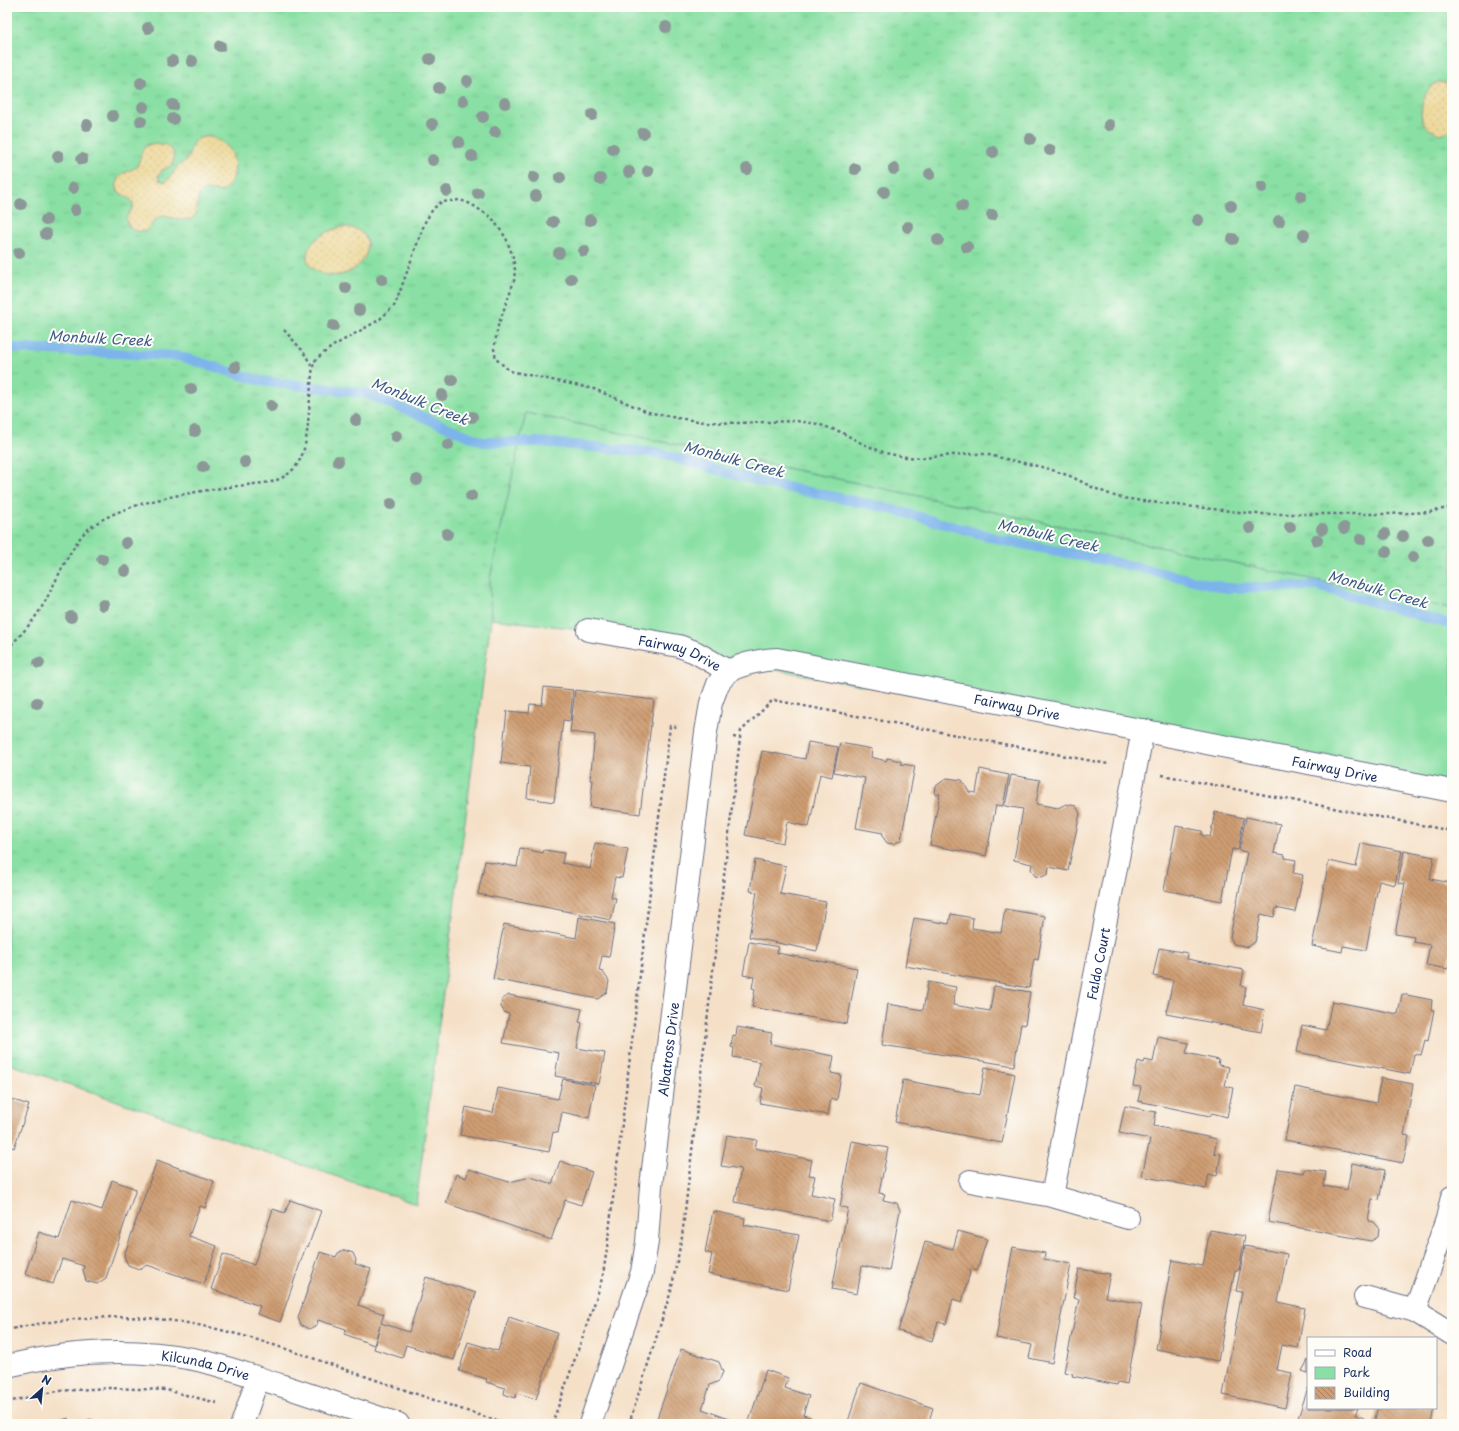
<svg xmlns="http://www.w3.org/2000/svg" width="1459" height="1431" font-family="'Playpen Sans',sans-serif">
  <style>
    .grass { fill: url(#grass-tufts); stroke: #528881 }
    .sand { fill: url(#sand-dots); stroke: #84847e }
    .green { fill: #8ae0a4; stroke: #528881 }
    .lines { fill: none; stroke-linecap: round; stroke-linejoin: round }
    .stream { stroke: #7bb3eb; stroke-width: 10 }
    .building { fill: url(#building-back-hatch) }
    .minor-casing { stroke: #676d83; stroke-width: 24 }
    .path { stroke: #676d83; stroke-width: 2.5; stroke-dasharray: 3 3; stroke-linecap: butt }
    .minor { stroke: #fff; stroke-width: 22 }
    .tree { fill: #8c9797 }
    .labels { text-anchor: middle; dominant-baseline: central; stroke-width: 4; stroke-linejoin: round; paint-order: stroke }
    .street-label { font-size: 13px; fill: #1b2f5e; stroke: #fdfcf7 }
    .water-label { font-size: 14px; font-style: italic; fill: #385788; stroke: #fdfcf7 }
  </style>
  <defs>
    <pattern id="grass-tufts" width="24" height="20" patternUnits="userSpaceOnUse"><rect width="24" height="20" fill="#8ae0a4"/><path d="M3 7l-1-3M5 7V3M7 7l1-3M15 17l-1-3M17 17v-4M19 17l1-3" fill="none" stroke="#76c090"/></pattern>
    <pattern id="sand-dots" width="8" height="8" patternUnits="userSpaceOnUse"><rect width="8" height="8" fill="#eeda9e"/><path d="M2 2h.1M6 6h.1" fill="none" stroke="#ccbb8a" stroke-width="1.8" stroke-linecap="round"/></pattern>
    <pattern id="building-back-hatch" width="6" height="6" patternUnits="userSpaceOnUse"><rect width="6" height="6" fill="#ce9d72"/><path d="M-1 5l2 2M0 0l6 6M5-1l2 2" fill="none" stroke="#a68061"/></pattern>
  </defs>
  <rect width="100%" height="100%" fill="#fdfcf7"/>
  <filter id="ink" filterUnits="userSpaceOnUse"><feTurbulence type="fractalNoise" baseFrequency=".025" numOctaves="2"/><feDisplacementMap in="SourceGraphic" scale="8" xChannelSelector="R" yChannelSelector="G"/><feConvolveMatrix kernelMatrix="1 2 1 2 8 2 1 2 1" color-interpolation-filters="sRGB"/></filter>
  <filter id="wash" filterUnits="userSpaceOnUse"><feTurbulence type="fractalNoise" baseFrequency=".012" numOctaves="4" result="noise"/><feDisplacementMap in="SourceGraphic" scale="16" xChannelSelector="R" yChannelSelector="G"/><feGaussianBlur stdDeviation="0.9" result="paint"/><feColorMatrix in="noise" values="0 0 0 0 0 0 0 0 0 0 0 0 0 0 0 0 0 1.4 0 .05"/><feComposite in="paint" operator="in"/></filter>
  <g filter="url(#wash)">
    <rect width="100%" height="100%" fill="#f5e0c7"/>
    <path class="grass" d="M7 7H1452V609L526 413 490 579 491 619 416 1204 7 1063Z"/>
    <path class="sand" d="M1438 82 1446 83 1452 85V130L1440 134C1434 131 1428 130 1424 124 1418 116 1423 95 1430 88 1432 85 1435 84 1438 82Z
      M208 136C215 138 223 142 228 147 239 161 236 183 222 192L206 190 202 191 199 194 196 214 192 219 182 220 163 216 157 218 146 231C135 232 128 230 126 218L132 209 133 203 130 199 118 192C113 174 124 174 137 167L143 149 148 145 155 143 166 145 173 151C176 174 165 162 158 176L159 180 164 182C172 179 173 170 179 165 182 163 185 162 187 159 194 145 189 139 208 136Z
      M342 227C387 227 366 281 328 275 301 270 301 248 322 235 328 231 335 229 342 227Z"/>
    <path class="green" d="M526 413 1452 609V791L744 664 588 630 491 619 490 579Z"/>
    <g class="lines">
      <path class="stream" d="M7 348 179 356 261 381 365 393 483 442H540L658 453 765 483 883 507 1006 541 1109 561 1227 588 1317 586 1452 625"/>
    </g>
    <g id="blocks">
      <path class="building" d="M544 687 573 690 570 721 563 720 554 802 527 798 530 767 501 763 507 711 529 713 530 704 542 705Z
        M575 690 654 700 640 814 590 807 593 780H590L595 735 570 732Z
        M808 742 838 747 832 777 820 774 809 827 787 822 783 843 745 835 762 751 805 759Z
        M840 743 872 749 871 757 886 761 887 758 901 761V764L915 766 901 840 894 844 887 843 882 836 883 833 856 828 865 778 834 772Z
        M980 769 1009 775 1003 806 996 805 986 856 930 845 940 794H935L936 786 947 778 962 780 969 792 976 793Z
        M1011 775 1040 780 1036 804 1058 808 1066 804 1076 806 1080 813 1068 871 1049 867 1048 874 1042 877 1035 876 1031 869 1032 864 1014 860 1023 809 1005 806Z
        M1215 812 1244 818 1238 850 1232 849 1222 901 1164 890 1176 826 1202 831V835L1210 837Z
        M1246 817 1280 824 1274 853 1285 855V858L1296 860 1293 873 1303 875 1295 912 1276 908 1274 917 1261 914 1255 942 1248 947 1234 944 1230 937 1247 852 1239 851Z
        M595 843 628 849 622 878 615 877 611 897 616 898 611 920 478 894 485 861 517 867 520 848 543 853 544 850 564 853 562 863 590 869Z
        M1361 843 1402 851 1395 885 1379 881 1366 950 1343 946 1342 952 1312 946 1329 861 1356 867Z
        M1404 851 1434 857 1430 879 1452 883V946L1448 969 1426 965 1430 945 1413 942 1414 937 1395 934 1405 884 1398 883Z
        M755 860 786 866 780 894 826 902 817 951 749 937 757 892 750 891Z
        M1005 909 1045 916 1038 960 1034 959 1029 988 905 966 914 918 949 924 951 914 973 918 972 928 1001 933Z
        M579 917 615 924 609 957 602 956 599 971 603 972 609 981 607 992 598 999 493 979 504 924 576 938Z
        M749 942 779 947 777 953 857 968 847 1024 752 1007 755 989 752 988 754 977 743 975Z
        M1159 948 1188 953 1187 959 1244 970 1241 986 1246 987 1243 1005 1265 1010 1261 1032 1166 1014 1173 980 1153 976Z
        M928 982 956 987 953 1005 990 1011 994 986 1030 992 1025 1025 1021 1024 1014 1066 882 1045 888 1004 923 1010Z
        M1402 994 1432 1000 1431 1010H1434L1428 1041 1425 1040 1421 1055 1414 1054 1410 1074 1297 1052 1302 1025 1326 1030 1332 1001 1398 1014Z
        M509 995 582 1009 579 1022 582 1023 577 1048 605 1053 599 1084 555 1076 559 1053 503 1043 509 1014 505 1013 501 1007 502 999Z
        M737 1027 772 1033 770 1044 834 1056 831 1073 841 1075 837 1100 831 1099 828 1115 760 1103 763 1088 755 1086 760 1062 733 1057 734 1048 731 1047 733 1035 736 1036Z
        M1158 1037 1189 1043 1186 1053 1219 1060 1218 1065 1229 1067 1225 1086 1233 1088 1227 1117 1212 1113 1210 1116 1138 1101 1141 1087 1133 1086 1138 1061 1144 1063 1145 1060 1153 1062Z
        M985 1067 1015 1074 1002 1143 895 1122 903 1080 980 1095Z
        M1381 1078 1413 1084 1404 1135 1409 1136 1403 1163 1285 1140 1295 1087 1376 1103Z
        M563 1079 595 1085 589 1118 562 1112 558 1133 553 1132 549 1152 460 1135 466 1107 493 1113 498 1088 558 1099Z
        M7 1098 29 1105 14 1148 7 1145Z
        M1125 1106 1156 1112 1154 1126 1217 1139 1214 1153 1221 1154 1217 1176 1209 1174 1206 1189 1142 1176 1150 1139 1119 1133Z
        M727 1135 757 1140 755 1148 812 1160 809 1175 815 1176 811 1194 835 1199 830 1221 735 1202 741 1169 721 1166Z
        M852 1141 888 1148 879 1193 885 1194 883 1200 897 1203 900 1210 889 1271 862 1266 857 1294 832 1289 848 1208 840 1207Z
        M157 1160 214 1181 205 1208 200 1206 189 1236 217 1246 204 1284 147 1265 139 1269 128 1265 124 1256Z
        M560 1161 592 1172 581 1205 565 1200 551 1240 446 1203 456 1174 466 1178 469 1169 509 1182 531 1177 552 1184Z
        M1352 1163 1385 1170 1379 1200 1372 1199 1368 1221 1374 1222 1379 1228 1378 1237 1371 1241 1268 1222 1278 1169 1304 1173 1305 1169 1326 1172 1324 1186 1347 1190Z
        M112 1180 136 1189 106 1278 97 1284 86 1281 83 1270 84 1266 62 1259 53 1284 25 1274 39 1232 59 1239 72 1200 102 1210Z
        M290 1200 321 1211 308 1247 306 1246 280 1322 257 1314 260 1306 211 1289 223 1254 254 1265 273 1209 285 1213Z
        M713 1211 745 1218 744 1225 799 1235 788 1290 708 1274 712 1254 705 1252Z
        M1210 1230 1245 1236 1239 1270H1235L1218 1361 1156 1349 1172 1260 1203 1266Z
        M958 1231 987 1239 977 1271 971 1269 962 1302 953 1299 946 1324 938 1322 932 1341 898 1331 925 1242 953 1249Z
        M1245 1246 1287 1254 1278 1302 1305 1308 1298 1348 1282 1345 1277 1370 1292 1373 1285 1408 1223 1395 1242 1292 1236 1291Z
        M1013 1247 1045 1253 1044 1259 1071 1264 1052 1363 1029 1358 1032 1345 996 1338Z
        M344 1250 353 1253 356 1260 355 1264 371 1269 358 1305 384 1314 381 1323 409 1332 426 1277 476 1293 454 1360 406 1345 402 1358 374 1349 380 1325 374 1345 344 1334 346 1329 318 1320 317 1325 309 1329 301 1325 298 1318 320 1252 336 1257 338 1253Z
        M1079 1269 1110 1274 1105 1297 1142 1304 1127 1384 1118 1382 1117 1385 1072 1376 1073 1374 1064 1372 1079 1299 1073 1298Z
        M509 1317 557 1333 536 1399 517 1393 515 1398 504 1394 505 1388 486 1382 487 1379 459 1371 468 1342 498 1351Z
        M681 1349 719 1362 723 1372 719 1381 710 1385 702 1409 729 1419 728 1424H655Z
        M1308 1360V1373L1302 1371Z
        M766 1370 788 1378 785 1388 809 1396 803 1415 811 1417 809 1424H748Z
        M861 1383 933 1408 928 1424H847Z
        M1308 1388V1408H1358L1355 1415 1364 1418 1362 1424H1296Z
        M1380 1408H1434L1431 1424H1374L1377 1410Z
        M1451 1410 1452 1424H1449Z
        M68 1418 70 1424H50Z
        M91 1419V1424H74Z
        M102 1422 118 1423V1424H102Z"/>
    </g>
  </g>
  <g filter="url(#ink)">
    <use href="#blocks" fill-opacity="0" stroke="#676d83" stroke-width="1"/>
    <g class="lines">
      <g class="minor-casing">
        <g id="minor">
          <path id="s1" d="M588 630 679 646 695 652 728 671C745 663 759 660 777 659L1452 791"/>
          <path d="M970 1181 1052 1196 1128 1218"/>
          <path id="s2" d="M1052 1196 1143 730"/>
          <path d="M1365 1297 1415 1311 1452 1334"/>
          <path d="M1415 1311 1447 1219 1452 1197"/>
          <path id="s3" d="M7 1366C68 1351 131 1347 193 1359 222 1365 252 1376 280 1385 319 1398 359 1411 398 1424"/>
          <path d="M242 1424 258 1378"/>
          <path id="s4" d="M590 1424 642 1272 647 1242 651 1186 706 732 711 703 718 684 728 671"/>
        </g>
      </g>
      <path class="path" d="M284 330 302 350 312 366
        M7 649C19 637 31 624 40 610 54 587 64 560 80 538 109 498 223 488 271 482 306 472 306 443 309 412 310 397 311 381 313 366L316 359 333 346 379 320 395 305 425 222 433 209 441 202 460 200 471 204 492 218 506 238 513 257 515 270 514 281 498 326 494 349 496 359 510 371 594 389 648 412 677 418 705 422 738 423 797 421 818 424 841 432 861 443 885 453 905 457 923 458 963 454H984L1046 468 1070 476 1094 488 1117 497 1142 501 1257 514H1388L1430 512 1452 507
        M733 737 740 738 741 731 773 700 1108 764
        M1162 775 1452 831
        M7 1330C56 1319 107 1314 157 1319 221 1325 281 1347 341 1368 397 1387 452 1407 508 1424
        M7 1402 58 1391 108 1388 167 1390 217 1403
        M275 1423 279 1424
        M552 1424 597 1296 603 1275 607 1248 670 726 677 727
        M629 1424 671 1291 682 1237 740 738"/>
      <use href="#minor" class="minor"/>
    </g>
    <g class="tree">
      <circle cx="666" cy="27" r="6"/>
      <circle cx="148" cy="28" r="6"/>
      <circle cx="220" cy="46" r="6"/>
      <circle cx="430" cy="59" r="6"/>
      <circle cx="172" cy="61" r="6"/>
      <circle cx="192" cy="61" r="6"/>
      <circle cx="467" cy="81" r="6"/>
      <circle cx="141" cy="83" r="6"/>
      <circle cx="439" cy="88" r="6"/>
      <circle cx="463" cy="101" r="6"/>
      <circle cx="505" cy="103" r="6"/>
      <circle cx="173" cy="105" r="6"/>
      <circle cx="143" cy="107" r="6"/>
      <circle cx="592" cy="115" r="6"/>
      <circle cx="113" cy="116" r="6"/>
      <circle cx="483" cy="117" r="6"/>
      <circle cx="173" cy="119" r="6"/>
      <circle cx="141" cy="121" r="6"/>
      <circle cx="432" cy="124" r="6"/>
      <circle cx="87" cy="125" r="6"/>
      <circle cx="1109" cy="125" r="6"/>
      <circle cx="495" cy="132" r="6"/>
      <circle cx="643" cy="133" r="6"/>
      <circle cx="1030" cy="139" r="6"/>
      <circle cx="459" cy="142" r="6"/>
      <circle cx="613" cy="149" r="6"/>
      <circle cx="1050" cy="150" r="6"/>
      <circle cx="993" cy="152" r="6"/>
      <circle cx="58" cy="156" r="6"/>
      <circle cx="472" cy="156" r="6"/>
      <circle cx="82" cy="159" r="6"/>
      <circle cx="433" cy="160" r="6"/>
      <circle cx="747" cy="169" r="6"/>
      <circle cx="855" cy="169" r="6"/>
      <circle cx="894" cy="169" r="6"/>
      <circle cx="648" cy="171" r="6"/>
      <circle cx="629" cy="172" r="6"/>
      <circle cx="930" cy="174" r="6"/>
      <circle cx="534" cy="177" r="6"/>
      <circle cx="560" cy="178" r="6"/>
      <circle cx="600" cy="179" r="6"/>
      <circle cx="1262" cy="187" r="6"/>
      <circle cx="73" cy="188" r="6"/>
      <circle cx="447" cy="191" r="6"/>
      <circle cx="884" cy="192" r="6"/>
      <circle cx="478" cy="193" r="6"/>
      <circle cx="536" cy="196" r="6"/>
      <circle cx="1301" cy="196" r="6"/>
      <circle cx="21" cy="204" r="6"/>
      <circle cx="962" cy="206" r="6"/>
      <circle cx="1231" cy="206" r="6"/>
      <circle cx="75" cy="210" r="6"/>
      <circle cx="992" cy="215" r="6"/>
      <circle cx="46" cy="220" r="6"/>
      <circle cx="590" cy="220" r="6"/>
      <circle cx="1198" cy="220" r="6"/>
      <circle cx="1279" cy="221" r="6"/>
      <circle cx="553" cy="222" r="6"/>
      <circle cx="908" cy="227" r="6"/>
      <circle cx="46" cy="234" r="6"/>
      <circle cx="1304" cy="235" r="6"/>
      <circle cx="1233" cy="239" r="6"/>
      <circle cx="938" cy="240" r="6"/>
      <circle cx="967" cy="247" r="6"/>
      <circle cx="584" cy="251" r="6"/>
      <circle cx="19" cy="253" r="6"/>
      <circle cx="559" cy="253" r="6"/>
      <circle cx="382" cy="279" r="6"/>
      <circle cx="571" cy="279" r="6"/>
      <circle cx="346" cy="288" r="6"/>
      <circle cx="359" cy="310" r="6"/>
      <circle cx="333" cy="326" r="6"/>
      <circle cx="235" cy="367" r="6"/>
      <circle cx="452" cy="380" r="6"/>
      <circle cx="191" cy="389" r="6"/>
      <circle cx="442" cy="395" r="6"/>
      <circle cx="271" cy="406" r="6"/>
      <circle cx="472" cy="417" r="6"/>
      <circle cx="356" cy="420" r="6"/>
      <circle cx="195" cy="431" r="6"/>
      <circle cx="396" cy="436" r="6"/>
      <circle cx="448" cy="445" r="6"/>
      <circle cx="338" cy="461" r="6"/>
      <circle cx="245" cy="462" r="6"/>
      <circle cx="203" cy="467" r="6"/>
      <circle cx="417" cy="480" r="6"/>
      <circle cx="471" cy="496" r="6"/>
      <circle cx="391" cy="504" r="6"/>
      <circle cx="1290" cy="527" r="6"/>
      <circle cx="1250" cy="528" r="6"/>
      <circle cx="1344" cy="528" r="6"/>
      <circle cx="1322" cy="529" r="6"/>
      <circle cx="447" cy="534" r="6"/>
      <circle cx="1385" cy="534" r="6"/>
      <circle cx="1403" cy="536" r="6"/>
      <circle cx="1361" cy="539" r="6"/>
      <circle cx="1317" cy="540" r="6"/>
      <circle cx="1428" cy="540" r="6"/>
      <circle cx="126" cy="543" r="6"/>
      <circle cx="1386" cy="552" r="6"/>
      <circle cx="1413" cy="557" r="6"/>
      <circle cx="102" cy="559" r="6"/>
      <circle cx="125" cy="571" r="6"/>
      <circle cx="103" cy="605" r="6"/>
      <circle cx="71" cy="617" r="6"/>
      <circle cx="39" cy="663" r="6"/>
      <circle cx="37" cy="703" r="6"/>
    </g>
  </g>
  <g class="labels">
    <g class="street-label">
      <text stroke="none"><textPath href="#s1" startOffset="95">Fairway Drive</textPath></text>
      <text stroke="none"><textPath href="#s1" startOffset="443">Fairway Drive</textPath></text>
      <text stroke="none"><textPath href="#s1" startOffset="767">Fairway Drive</textPath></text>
      <text stroke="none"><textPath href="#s2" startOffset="237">Faldo Court</textPath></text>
      <text stroke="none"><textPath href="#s4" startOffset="385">Albatross Drive</textPath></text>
      <text stroke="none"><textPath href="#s3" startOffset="201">Kilcunda Drive</textPath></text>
    </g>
    <g class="water-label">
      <text transform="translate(100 338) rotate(3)">Monbulk Creek</text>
      <text transform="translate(420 401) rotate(22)">Monbulk Creek</text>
      <text transform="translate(734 459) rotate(15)">Monbulk Creek</text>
      <text transform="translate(1048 535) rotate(13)">Monbulk Creek</text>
      <text transform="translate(1378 589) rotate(16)">Monbulk Creek</text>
    </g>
  </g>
  <rect width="1459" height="1431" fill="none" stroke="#fdfcf7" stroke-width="24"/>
  <rect x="1307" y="1337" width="130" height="72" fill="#fdfcf7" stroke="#a3aaba"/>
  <rect x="1315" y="1350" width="20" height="6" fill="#ffffff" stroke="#a3aaba"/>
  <text x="1343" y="1357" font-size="12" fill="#1b2f5e">Road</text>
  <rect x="1315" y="1367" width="20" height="12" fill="#8ae0a4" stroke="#a3aaba"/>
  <text x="1343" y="1377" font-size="12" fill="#1b2f5e">Park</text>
  <rect x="1315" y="1387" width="20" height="12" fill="url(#building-back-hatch)" stroke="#a3aaba"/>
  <text x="1343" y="1397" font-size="12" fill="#1b2f5e">Building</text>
  <g transform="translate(42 1389) rotate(27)" stroke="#fdfcf7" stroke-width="3" paint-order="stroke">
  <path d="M0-3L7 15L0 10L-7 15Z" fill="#1b2f5e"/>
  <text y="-6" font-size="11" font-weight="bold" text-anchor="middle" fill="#1b2f5e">N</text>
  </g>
</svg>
